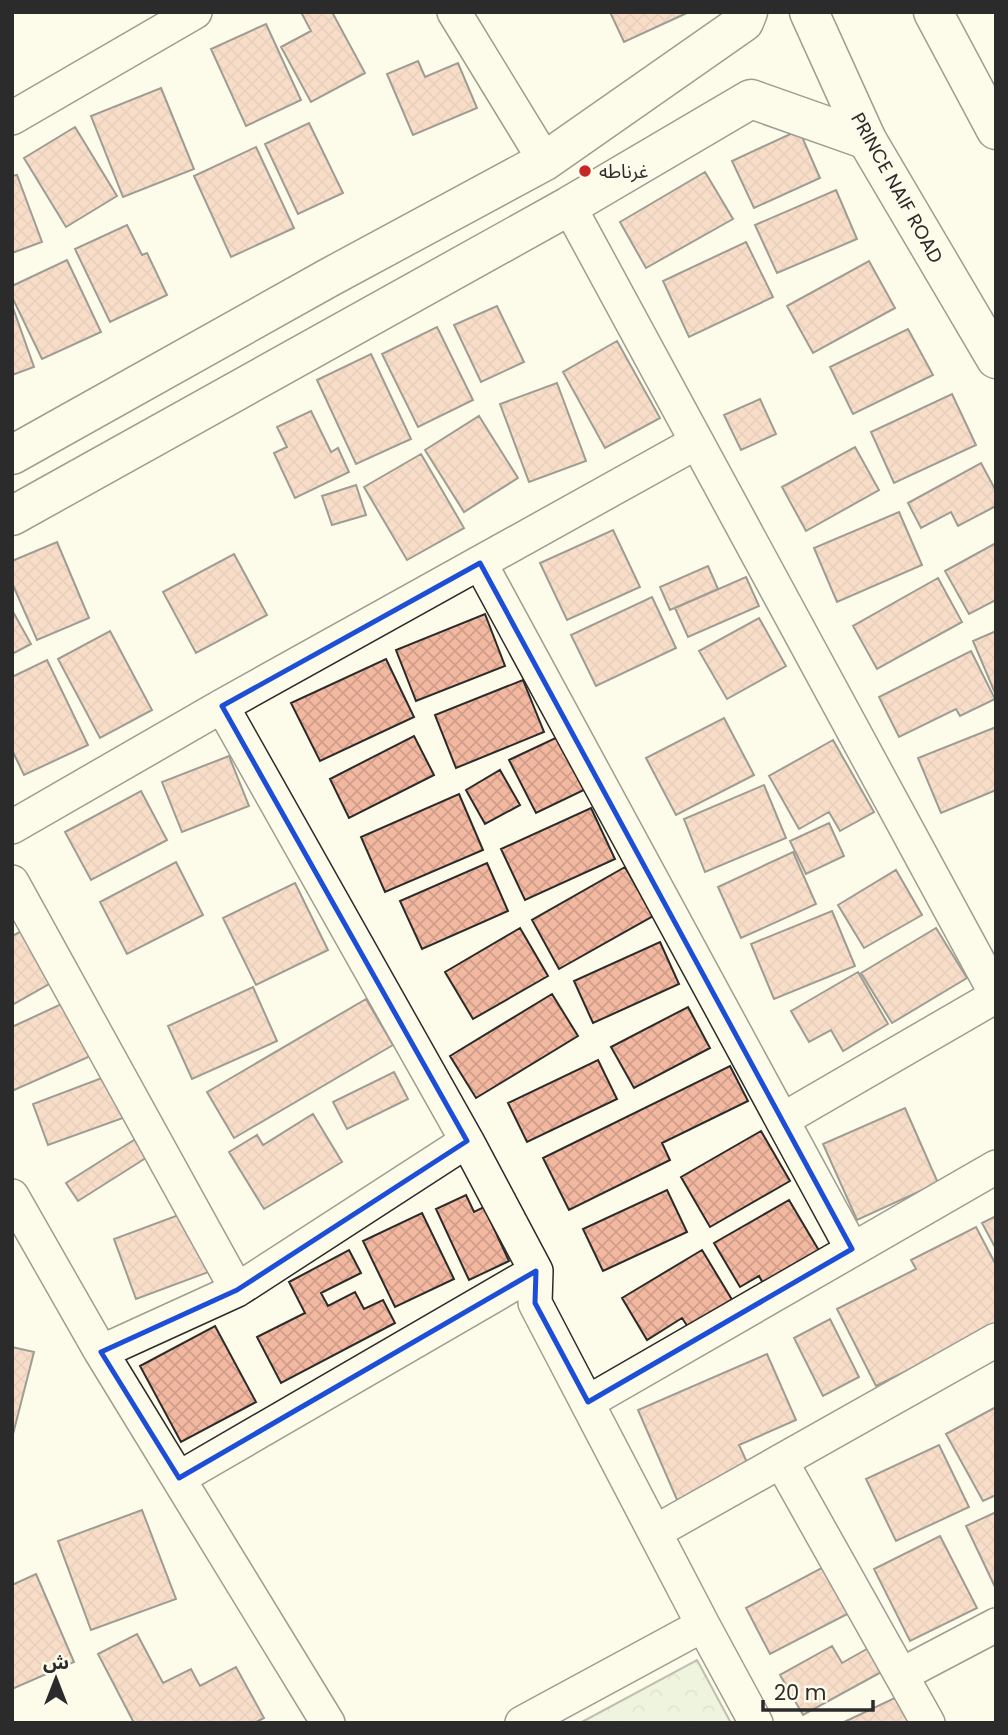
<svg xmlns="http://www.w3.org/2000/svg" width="1008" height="1735" font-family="Poppins,'Noto Sans Arabic',sans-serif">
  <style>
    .forest { fill: url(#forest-crowns); stroke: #74746e; stroke-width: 2 }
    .building { fill: url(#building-cross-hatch); stroke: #2b2b2b; stroke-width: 2 }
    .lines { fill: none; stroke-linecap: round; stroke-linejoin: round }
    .street-casing { stroke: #2b2b2b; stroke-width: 36 }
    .secondary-casing { stroke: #2b2b2b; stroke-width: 41 }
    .primary-casing { stroke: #2b2b2b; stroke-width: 41 }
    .street { stroke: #fdfbea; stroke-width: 33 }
    .secondary { stroke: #fdfbea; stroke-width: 38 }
    .primary { stroke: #fdfbea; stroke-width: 38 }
    .marked { fill: none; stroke: #1d4ed8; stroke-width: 5; stroke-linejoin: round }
    .poi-dot { fill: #c62828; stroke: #fdfbea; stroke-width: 2.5 }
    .labels { text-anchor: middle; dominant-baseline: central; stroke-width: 5; stroke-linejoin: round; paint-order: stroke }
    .poi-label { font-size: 19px; fill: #2b2b2b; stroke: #fdfbea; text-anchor: start }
    .street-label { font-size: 19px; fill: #2b2b2b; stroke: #fdfbea }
  </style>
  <defs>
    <pattern id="forest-crowns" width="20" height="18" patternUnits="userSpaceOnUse" patternTransform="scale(1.75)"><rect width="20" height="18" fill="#deebd1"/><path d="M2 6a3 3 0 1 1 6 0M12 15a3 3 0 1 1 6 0" fill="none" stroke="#bfcab4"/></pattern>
    <pattern id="building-cross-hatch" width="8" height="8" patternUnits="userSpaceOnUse" patternTransform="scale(1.75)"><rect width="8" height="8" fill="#f2b8a0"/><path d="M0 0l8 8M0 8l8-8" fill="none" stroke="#d09e8a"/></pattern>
  </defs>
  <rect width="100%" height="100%" fill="#fdfbea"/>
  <path class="forest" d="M697 1660 731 1723H580Z"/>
  <path class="building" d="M301 12H332L365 73 311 102 281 47 311 31Z
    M610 12H689L624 42Z
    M266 24 301 100 246 126 211 49Z
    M418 61 425 77 458 63 477 108 413 135 387 74Z
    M161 88 194 169 123 197 91 116Z
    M309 123 343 193 298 214 265 144Z
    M75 127 117 196 66 227 24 158Z
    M799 130 820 178 754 208 732 161Z
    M256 147 294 228 231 257 194 176Z
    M705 172 733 219 646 268 620 222Z
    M17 175 42 242 12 253V176Z
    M836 190 857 239 777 273 755 225Z
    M127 225 142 255 147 253 167 295 110 322 75 249Z
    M746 242 773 297 689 337 663 281Z
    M67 260 101 332 42 359 12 297V286Z
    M869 261 895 308 813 353 787 306Z
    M12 305 34 367 12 375Z
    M497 306 524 362 481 382 454 325Z
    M437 327 473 400 418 427 382 354Z
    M908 329 933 375 853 414 830 367Z
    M617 341 660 418 605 448 563 372Z
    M371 354 411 439 356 464 317 380Z
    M557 383 586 461 529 482 500 404Z
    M952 394 976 445 894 483 871 432Z
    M760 399 776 434 741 450 724 415Z
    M311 411 331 452 338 448 349 472 295 498 274 453 287 447 277 427Z
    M479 416 518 478 464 512 425 450Z
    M855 447 879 490 806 531 782 487Z
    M421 454 464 528 407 560 364 487Z
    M981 463 996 491V506L958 526 951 512 921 528 908 503Z
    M356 485 366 515 332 525 322 496Z
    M899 512 922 565 837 602 814 548Z
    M613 530 640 587 567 620 540 563Z
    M57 542 89 618 37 640 12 583V561Z
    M996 543V600L969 614 945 571Z
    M234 554 267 615 196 653 163 592Z
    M708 566 718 589 670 610 660 587Z
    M746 577 759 606 688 637 675 608Z
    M938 578 962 622 877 669 853 626Z
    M652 597 676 648 596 686 571 635Z
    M12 610 31 644 12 654Z
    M485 614 505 666 416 701 396 650Z
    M759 618 786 666 727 699 699 651Z
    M110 631 152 710 100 738 58 659Z
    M996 631V692L995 693 973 641Z
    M971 651 995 699 960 716 956 709 899 737 879 697Z
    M386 659 414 717 320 761 291 703Z
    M47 660 88 745 24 775 12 750V677Z
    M523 680 544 732 456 768 435 715Z
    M724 718 754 775 676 815 646 758Z
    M996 727V790L941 813 918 758Z
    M564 734 590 787 536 813 509 760Z
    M414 736 434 775 349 818 330 779Z
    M833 740 874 812 840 831 829 812 799 829 769 776Z
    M229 756 249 806 182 832 162 782Z
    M500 770 520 805 485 824 466 790Z
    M764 785 786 838 705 872 684 819Z
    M141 791 167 840 91 880 65 832Z
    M459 794 483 850 385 892 361 837Z
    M591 808 615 859 525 900 501 849Z
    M829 823 844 856 806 874 790 841Z
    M793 852 816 904 741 938 718 887Z
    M176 862 203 915 127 954 100 902Z
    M487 863 508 911 422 949 400 901Z
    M625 867 653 916 559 969 532 920Z
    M896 870 922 915 864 948 838 905Z
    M295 883 328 950 256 985 223 918Z
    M832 911 855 966 774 999 751 944Z
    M27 928 56 980 12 1005V936Z
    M520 928 548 976 473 1019 445 972Z
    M936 928 967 978 892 1023 861 973Z
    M660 942 679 984 593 1023 574 981Z
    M858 972 888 1024 843 1051 831 1030 809 1042 791 1011Z
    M253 987 277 1041 192 1079 168 1026Z
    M552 994 578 1036 476 1098 450 1056Z
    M366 999 393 1045 234 1138 207 1092Z
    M70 1000 95 1054 12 1091V1027Z
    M688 1007 710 1048 634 1088 611 1047Z
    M598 1060 617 1099 527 1142 508 1103Z
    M730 1066 748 1101 662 1143 670 1160 569 1210 543 1158Z
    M394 1072 408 1099 347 1129 333 1102Z
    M107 1076 123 1118 48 1145 33 1104Z
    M905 1108 938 1183 857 1220 823 1144Z
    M313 1114 342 1162 264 1209 229 1152 257 1135 263 1145Z
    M761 1131 790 1181 710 1227 681 1177Z
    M137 1138 149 1156 78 1201 66 1183Z
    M667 1190 687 1232 603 1271 583 1229Z
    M466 1195 474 1212 484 1207 509 1261 469 1280 436 1209Z
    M789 1200 821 1254 765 1287 759 1276 740 1287 714 1243Z
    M192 1210 214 1270 136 1299 114 1239Z
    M422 1213 454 1279 395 1307 363 1241Z
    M996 1216V1249L982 1223Z
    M976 1227 996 1265V1327L876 1386 837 1309 916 1269 911 1260Z
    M349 1250 361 1273 321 1293 328 1306 355 1292 364 1309 383 1300 395 1323 281 1383 257 1337 305 1313 289 1282Z
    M702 1250 734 1303 690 1330 682 1318 647 1340 622 1298Z
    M830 1319 859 1377 823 1396 794 1338Z
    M215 1326 256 1402 181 1442 140 1366Z
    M12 1347 34 1352 12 1438Z
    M767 1354 796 1420 739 1445 751 1471 678 1502 638 1410Z
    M996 1407V1495L983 1501 946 1434Z
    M939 1445 969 1507 896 1541 866 1479Z
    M142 1510 176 1599 91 1630 58 1541Z
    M996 1512V1589L966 1526Z
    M940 1536 977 1608 910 1641 874 1569Z
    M831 1563 855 1610 770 1654 746 1608Z
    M36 1574 74 1662 12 1689V1585Z
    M137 1634 163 1683 191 1669 200 1686 236 1667 264 1718 254 1723H134L98 1654Z
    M832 1646 842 1663 872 1646 885 1670 803 1715 780 1675Z
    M903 1694 916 1723H842Z"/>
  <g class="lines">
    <g class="street-casing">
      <path id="street" d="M454 12 545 161
        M12 118 195 12
        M569 206 996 994
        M480 563 852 1249
        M222 706 467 1141 536 1271 535 1303 703 1625 756 1723
        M12 827 222 706 697 442
        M12 882 237 1290
        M782 1120 996 996
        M12 1196 101 1352 328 1723
        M101 1352 237 1290 467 1141
        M588 1402 996 1167
        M781 1461 928 1723
        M179 1478 536 1271
        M655 1532 996 1340
        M901 1675 996 1625
        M522 1723 703 1625"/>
    </g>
    <g class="secondary-casing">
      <path id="secondary" d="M12 455 330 277 545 161 744 22 748 12
        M12 516 569 206 751 99 867 140"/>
    </g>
    <g class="primary-casing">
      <path id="primary" d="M809 12 867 140 996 359
        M933 12 996 130"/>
    </g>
    <use href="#street" class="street"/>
    <use href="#secondary" class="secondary"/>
    <use href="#primary" class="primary"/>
  </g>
  <path d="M0 0H1008V1735H0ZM480 563 852 1249 588 1402 535 1303 536 1271 179 1478 101 1352 237 1290 467 1141 222 706Z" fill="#fdfbea" fill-opacity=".55" fill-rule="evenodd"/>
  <path class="marked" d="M480 563 852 1249 588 1402 535 1303 536 1271 179 1478 101 1352 237 1290 467 1141 222 706Z"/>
  <circle class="poi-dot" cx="585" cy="171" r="7"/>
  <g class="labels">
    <g class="poi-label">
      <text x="599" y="171">غرناطه</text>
    </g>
    <g class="street-label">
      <text transform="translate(897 188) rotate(61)">PRINCE NAIF ROAD</text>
    </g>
  </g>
  <rect width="1008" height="1735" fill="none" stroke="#2b2b2b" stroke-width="28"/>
  <g transform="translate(56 1679)" stroke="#fdfbea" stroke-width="5" paint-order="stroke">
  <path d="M0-5L12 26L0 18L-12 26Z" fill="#2b2b2b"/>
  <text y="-10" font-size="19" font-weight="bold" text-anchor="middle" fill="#2b2b2b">ش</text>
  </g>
  <path d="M763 1700v10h110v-10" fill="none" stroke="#2b2b2b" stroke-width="3.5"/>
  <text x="774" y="1700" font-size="21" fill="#2b2b2b" stroke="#fdfbea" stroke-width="5" paint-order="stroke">20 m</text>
</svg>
